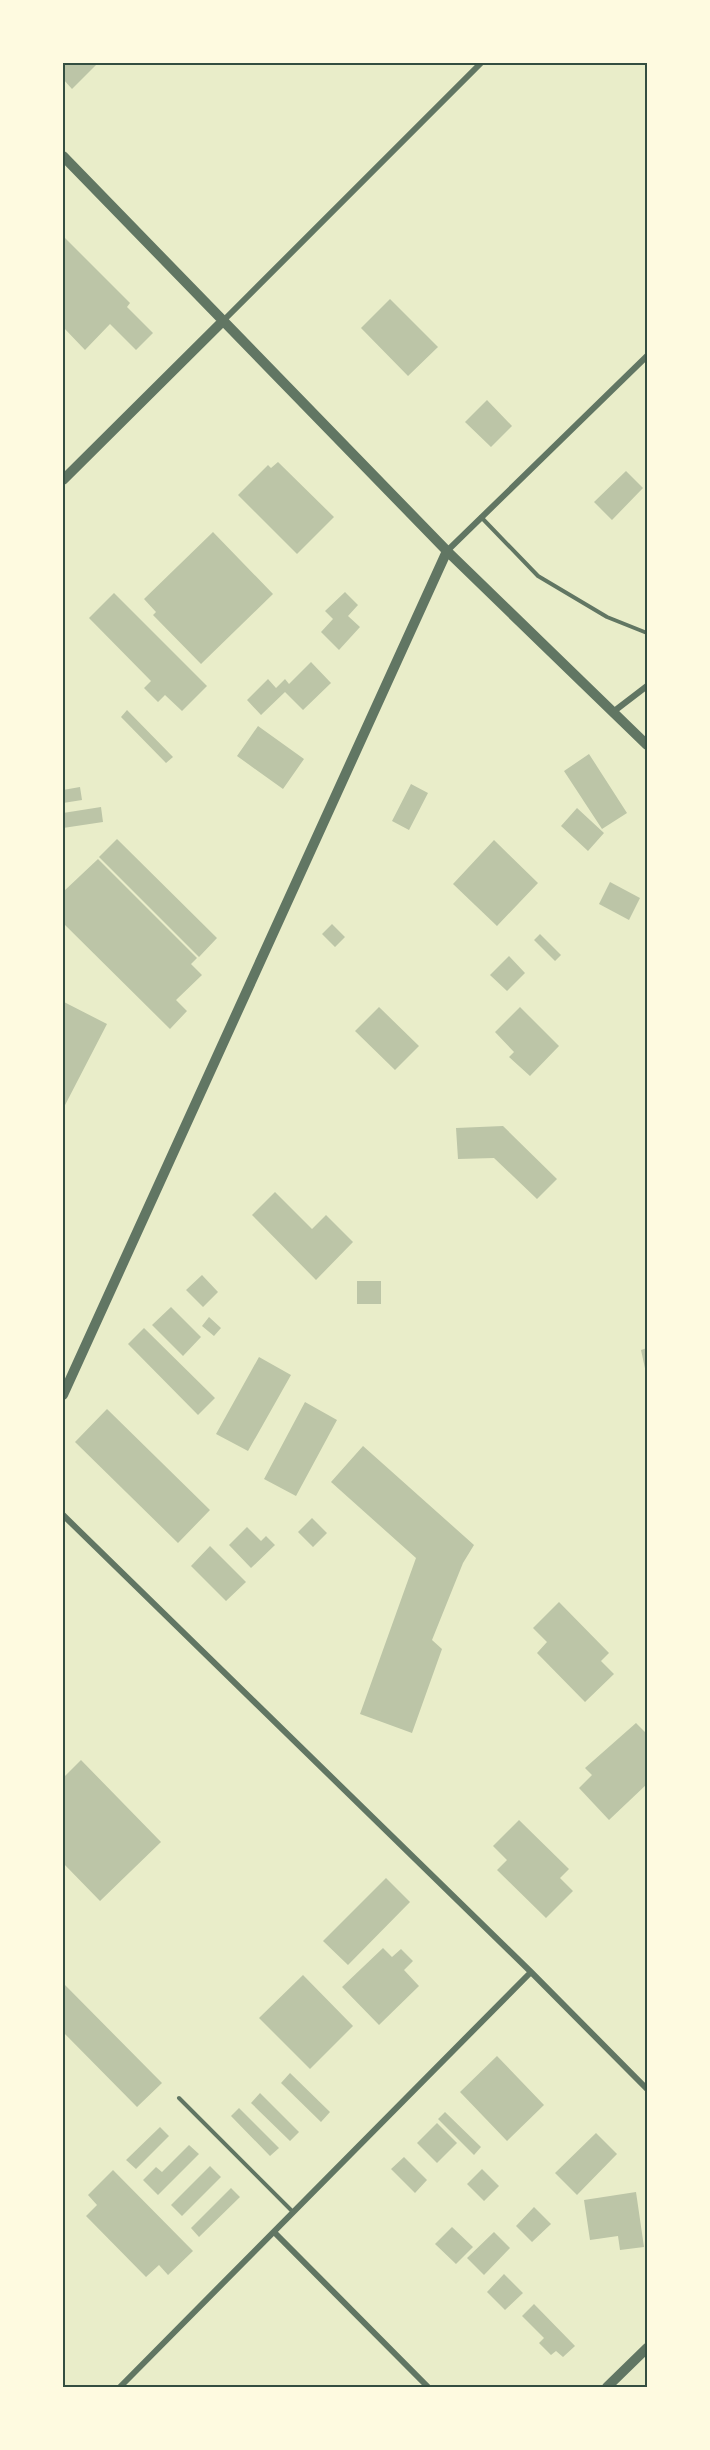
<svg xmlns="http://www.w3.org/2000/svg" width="710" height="2450" font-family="Raleway,sans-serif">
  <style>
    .building { fill: #bcc5a7 }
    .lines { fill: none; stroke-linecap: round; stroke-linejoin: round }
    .service { stroke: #617663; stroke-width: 4 }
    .minor { stroke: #617663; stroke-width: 6 }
    .tertiary { stroke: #617663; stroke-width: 10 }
    .neatline { fill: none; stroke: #344e41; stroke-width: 2 }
  </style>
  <rect width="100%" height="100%" fill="#e9edc9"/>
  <path class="building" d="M63 63H98L72 89 63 79Z
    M63 236 130 303 127 307 153 333 136 350 110 324 85 350 63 327Z
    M390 299 438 347 408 376 361 328Z
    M487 400 512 426 491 447 465 422Z
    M278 462 334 517 297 554 238 495 268 465 271 468Z
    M626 471 643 488 612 520 594 502Z
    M213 532 273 594 201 664 153 615 156 612 144 599Z
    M345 592 358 605 348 616 360 627 339 650 321 632 333 619 325 611Z
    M114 593 207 686 182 711 165 695 158 702 144 688 151 681 89 618Z
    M311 662 331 683 303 710 285 692 261 715 247 700 268 679 276 688 285 679 289 684Z
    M127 710 173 757 166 763 121 717Z
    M258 726 304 759 283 789 237 756Z
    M589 754 627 813 602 829 564 771Z
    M411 784 428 793 409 830 392 821Z
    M80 787 82 800 63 803V790Z
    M101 807 103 822 63 828V813Z
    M577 808 604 833 588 851 561 826Z
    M117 839 217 938 199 957 99 857Z
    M494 840 538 883 497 926 453 884Z
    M98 859 197 958 191 964 202 975 176 1000 187 1011 170 1029 63 923V892Z
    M610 882 640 898 629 920 599 904Z
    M332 924 345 937 335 947 322 934Z
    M540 934 561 955 555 961 534 940Z
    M509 956 525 973 507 991 490 975Z
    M64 1002 107 1024 63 1109V1003Z
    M379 1007 419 1046 395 1070 355 1031Z
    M520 1007 559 1046 530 1076 509 1057 514 1052 495 1032Z
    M503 1126 557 1179 537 1199 494 1158 458 1159 456 1128Z
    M275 1192 312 1229 326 1215 353 1242 316 1280 252 1215Z
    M202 1275 218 1292 203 1307 186 1290Z
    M357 1281H381V1304H357Z
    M171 1307 201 1337 183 1356 152 1325Z
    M209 1317 221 1328 214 1336 202 1326Z
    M144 1328 215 1398 198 1415 128 1344Z
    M647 1348V1373H646L641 1350Z
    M259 1357 291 1375 248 1451 216 1434Z
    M305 1402 337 1420 296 1496 264 1479Z
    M107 1409 210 1510 178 1543 75 1442Z
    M363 1446 474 1545 463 1563 432 1640 442 1649 412 1733 360 1714 416 1558 331 1482Z
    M312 1518 327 1533 313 1547 298 1532Z
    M247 1527 261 1541 266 1536 275 1545 251 1568 229 1545Z
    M210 1546 246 1582 226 1601 191 1566Z
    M559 1602 609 1653 601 1661 614 1674 585 1702 537 1653 547 1642 533 1628Z
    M636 1723 647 1734V1784L609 1820 579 1788 592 1775 585 1768Z
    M81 1760 161 1842 100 1901 63 1863V1778Z
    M519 1820 569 1869 560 1878 573 1891 546 1918 497 1870 507 1860 493 1846Z
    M386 1878 410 1902 348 1965 323 1941Z
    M383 1948 392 1957 401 1949 413 1961 404 1970 419 1986 379 2025 342 1987Z
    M303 1975 353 2026 310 2069 259 2018Z
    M63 1983 162 2083 137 2107 63 2032Z
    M497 2056 544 2105 507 2141 460 2092Z
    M290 2073 330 2112 321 2122 281 2083Z
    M260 2093 299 2132 290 2141 251 2103Z
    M239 2108 279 2148 270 2156 231 2116Z
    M445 2112 481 2147 474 2155 438 2119Z
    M437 2123 457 2143 437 2163 417 2143Z
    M160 2127 169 2136 136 2169 126 2160Z
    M596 2133 617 2154 577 2195 555 2173Z
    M189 2145 199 2154 158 2195 143 2180 156 2167 162 2172Z
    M404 2157 427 2180 415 2193 391 2169Z
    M210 2166 221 2177 182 2216 171 2205Z
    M482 2169 499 2186 484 2201 467 2184Z
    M113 2170 193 2251 168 2275 159 2265 146 2277 86 2216 97 2205 88 2195Z
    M231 2188 240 2197 199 2237 191 2228Z
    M636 2192 644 2247 620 2250 618 2236 590 2240 584 2200Z
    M534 2207 551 2224 532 2242 516 2226Z
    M452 2227 473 2247 456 2264 435 2244Z
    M494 2232 510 2248 484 2275 467 2258Z
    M504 2274 523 2293 505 2310 487 2292Z
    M534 2304 575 2346 563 2357 556 2351 551 2355 539 2343 544 2338 522 2316Z"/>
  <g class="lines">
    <path class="service" d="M481 517 538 576 607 617 647 633
      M179 2098 293 2212"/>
    <path class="minor" d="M224 320 481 63
      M447 551 647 356
      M613 712 647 686
      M63 1515 531 1972 647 2089
      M274 2232 428 2387
      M120 2387 531 1972"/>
    <path class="tertiary" d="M63 156 447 551 647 745
      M63 480 224 320
      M63 1395 447 551
      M607 2387 647 2348"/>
  </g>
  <rect width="710" height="2450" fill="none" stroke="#fefae0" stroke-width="129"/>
  <rect x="64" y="64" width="582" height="2322" class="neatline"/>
</svg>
